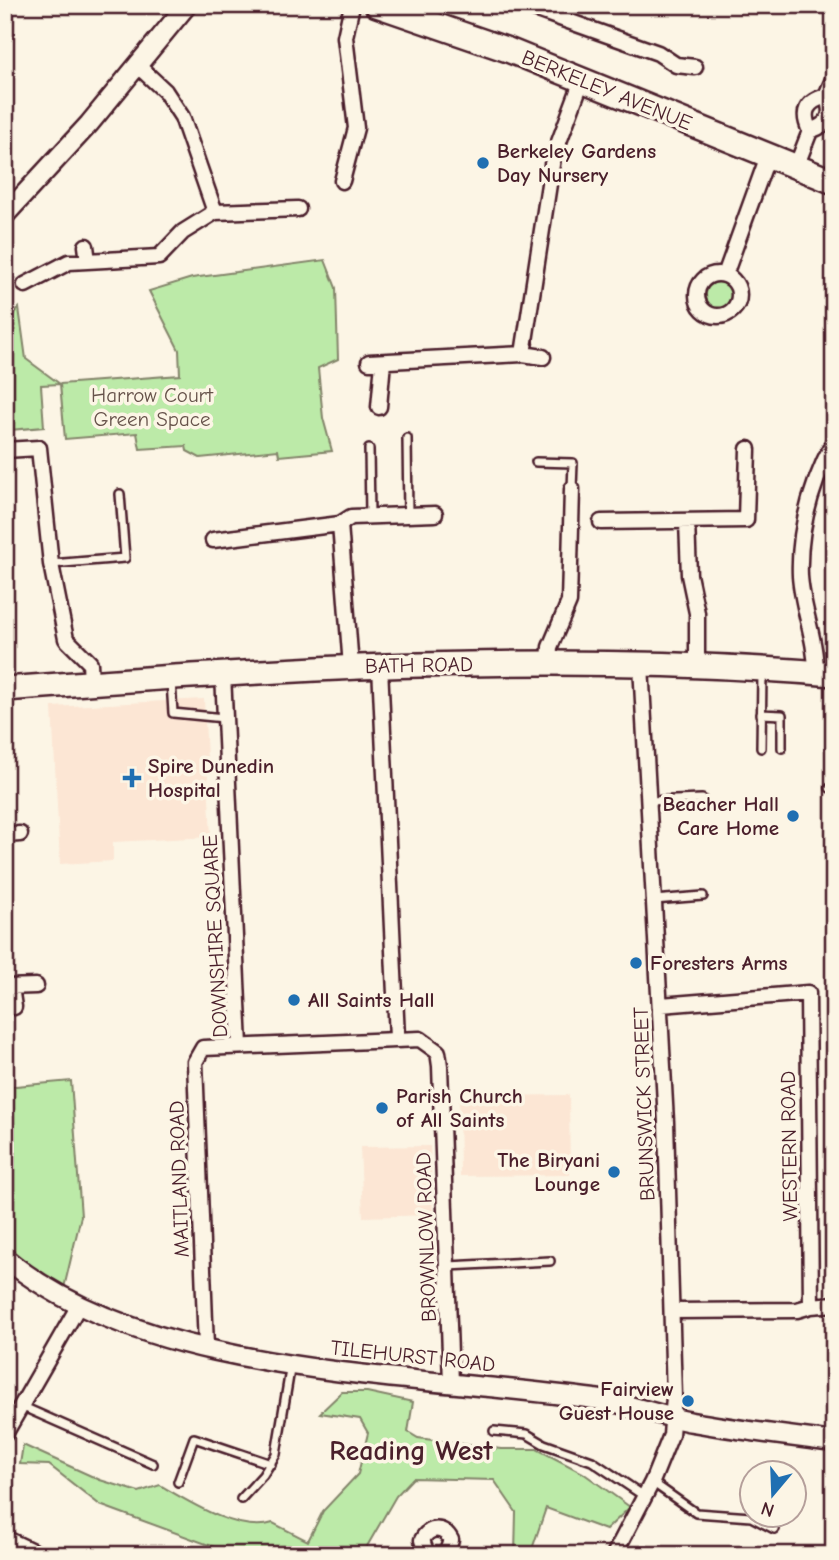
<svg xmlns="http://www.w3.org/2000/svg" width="839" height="1560" font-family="'Comic Neue',sans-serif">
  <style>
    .built { fill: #fce6d4 }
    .green { fill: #bceaa8; stroke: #83846a; stroke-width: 2 }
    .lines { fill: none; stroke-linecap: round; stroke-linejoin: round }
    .service-casing { stroke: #4a1f2b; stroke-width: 12 }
    .minor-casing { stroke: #4a1f2b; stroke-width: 19 }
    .tertiary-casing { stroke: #4a1f2b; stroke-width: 23 }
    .primary-casing { stroke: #4a1f2b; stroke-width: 28 }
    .service { stroke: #fcf5e5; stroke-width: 7 }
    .minor { stroke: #fcf5e5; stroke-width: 14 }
    .tertiary { stroke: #fcf5e5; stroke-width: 18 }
    .primary { stroke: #fcf5e5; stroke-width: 23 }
    .poi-dot { fill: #1f6fb2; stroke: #fcf5e5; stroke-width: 2.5 }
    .labels { text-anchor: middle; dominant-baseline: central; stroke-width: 7; stroke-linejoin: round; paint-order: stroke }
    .street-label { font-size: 21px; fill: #4a1f2b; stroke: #fcf5e5 }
    .poi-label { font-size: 21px; font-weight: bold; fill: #4a1f2b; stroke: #fcf5e5; text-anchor: start }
    .park-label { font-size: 21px; fill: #66524a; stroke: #fcf5e5 }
    .district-label { font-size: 28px; font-weight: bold; fill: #4a1f2b; stroke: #fcf5e5 }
  </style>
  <rect width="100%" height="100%" fill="#fcf5e5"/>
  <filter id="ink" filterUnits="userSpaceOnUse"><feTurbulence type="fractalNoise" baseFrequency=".0143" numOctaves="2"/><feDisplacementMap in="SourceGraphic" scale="14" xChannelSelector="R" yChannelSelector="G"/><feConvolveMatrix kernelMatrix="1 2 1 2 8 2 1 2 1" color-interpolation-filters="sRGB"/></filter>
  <g filter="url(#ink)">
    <path class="built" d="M204 699 211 837 113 842V861L60 864 52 707Z
      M569 1095 570 1175 460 1176 459 1096Z
      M430 1146 433 1215 363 1217 360 1147Z"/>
    <path class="green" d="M325 260 336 288 338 359 318 368 323 418 332 451 279 456 278 450 200 458 187 451 186 446 140 449 137 433 65 439 60 384 41 385 44 427 10 430 11 442 5 443V325L19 308 26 359 60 384 180 375 179 350 149 291 192 278Z
      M706 295a13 13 0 1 1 26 0a13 13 0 1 1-26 0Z
      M71 1081 81 1216 64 1288 5 1250V1087Z
      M342 1392H367L413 1402 408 1432 418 1438 501 1449H537L583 1473 630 1507 606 1530 546 1508 530 1555H515L516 1512 494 1480 413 1478 396 1496 362 1555H236L100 1505 49 1465 20 1464 23 1445 100 1480 139 1492 160 1485C189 1502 239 1534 273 1523L308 1541 323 1511 358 1474 368 1433 360 1419 320 1413Z"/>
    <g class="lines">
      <g class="service-casing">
        <path id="service" d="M407 438 408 515
          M369 449 370 516
          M536 462 573 463 572 489
          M51 564 125 558 120 494
          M171 681 173 713 224 718
          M761 714 782 715V748
          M761 748 762 674
          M830 788H834
          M648 801 702 799
          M654 900 703 896
          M448 1266 550 1261
          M21 1406 153 1464
          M494 1431 527 1434 544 1444 592 1461 644 1496
          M178 1482 194 1438 271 1464
          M652 1482 696 1513 751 1517 774 1529
          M241 1499 263 1475 276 1454 291 1364"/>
      </g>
      <g class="minor-casing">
        <path id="minor" d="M523 5 658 53 676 65 695 67
          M137 65 165 91 182 117 215 212
          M810 131C801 112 806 102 826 96
          M796 167 810 131C830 124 834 115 826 96L834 77
          M342 181 356 128 345 37 352 5
          M86 246 88 261
          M697 295a21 21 0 1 1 42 0a21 21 0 1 1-42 0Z
          M725 275 768 156
          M25 285 69 262 159 257 183 232 215 212 298 209
          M523 354 553 158 582 80
          M369 362 523 354 543 357
          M379 407 383 362
          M5 450 39 448 51 564 66 639 90 663 91 683
          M687 521 689 575 697 613V666
          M601 522 746 520 748 449
          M340 524 351 667
          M213 540 340 524 351 517 435 514
          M549 664 550 647 569 602 572 489
          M380 666 397 1038
          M816 673C816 638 802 608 800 576 798 528 812 483 834 441
          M223 674 240 1046
          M5 835 20 834
          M5 987 36 986
          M11 987 14 1007
          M661 1005 808 993 811 1306 797 1310 673 1311
          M811 1306 834 1304
          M206 1347 195 1062 203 1048 420 1039 438 1052 440 1066 451 1383
          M5 1434 78 1307
          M5 1538 41 1555
          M427 1555 422 1540C429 1526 444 1526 451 1540L446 1555
          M614 1555 652 1482 671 1435 674 1397 666 1122 641 665"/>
      </g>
      <g class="tertiary-casing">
        <path id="tertiary" d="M5 215 89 124 187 5
          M5 1258C150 1379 413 1373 594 1399 628 1403 659 1416 692 1422 739 1430 787 1436 834 1442"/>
      </g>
      <g class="primary-casing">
        <path id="primary" d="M377 5 508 50 834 182
          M5 689C281 668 558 651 834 674"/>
      </g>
      <use href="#service" class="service"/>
      <use href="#minor" class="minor"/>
      <use href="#tertiary" class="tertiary"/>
      <use href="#primary" class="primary"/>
    </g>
  </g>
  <g class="poi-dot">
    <circle cx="483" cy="163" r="7"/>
    <path d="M128.5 767.5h7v7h7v7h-7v7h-7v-7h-7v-7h7z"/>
    <circle cx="793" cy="816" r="7"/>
    <circle cx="636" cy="963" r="7"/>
    <circle cx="294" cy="1000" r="7"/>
    <circle cx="382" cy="1108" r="7"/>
    <circle cx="614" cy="1172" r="7"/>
    <circle cx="688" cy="1401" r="7"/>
  </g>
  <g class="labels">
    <g class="street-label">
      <text transform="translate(607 90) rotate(22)">BERKELEY AVENUE</text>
      <text transform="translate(419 665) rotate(-1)">BATH ROAD</text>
      <text transform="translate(215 936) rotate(-93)">DOWNSHIRE SQUARE</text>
      <text transform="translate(644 1104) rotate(-92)">BRUNSWICK STREET</text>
      <text transform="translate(789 1146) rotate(-91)">WESTERN ROAD</text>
      <text transform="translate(179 1179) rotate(-92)">MAITLAND ROAD</text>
      <text transform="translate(426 1237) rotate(-92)">BROWNLOW ROAD</text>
      <text transform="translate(413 1356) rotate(6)">TILEHURST ROAD</text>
    </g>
    <g class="poi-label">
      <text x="497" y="151">Berkeley Gardens<tspan x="497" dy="24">Day Nursery</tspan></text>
      <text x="148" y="766">Spire Dunedin<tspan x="148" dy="24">Hospital</tspan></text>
      <text x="779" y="804" text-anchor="end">Beacher Hall<tspan x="779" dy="24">Care Home</tspan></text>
      <text x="650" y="963">Foresters Arms</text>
      <text x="308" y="1000">All Saints Hall</text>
      <text x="396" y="1096">Parish Church<tspan x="396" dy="24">of All Saints</tspan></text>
      <text x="600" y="1160" text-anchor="end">The Biryani<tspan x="600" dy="24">Lounge</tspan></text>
      <text x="674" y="1389" text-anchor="end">Fairview<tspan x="674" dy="24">Guest House</tspan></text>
    </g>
    <g class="park-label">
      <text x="152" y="395">Harrow Court<tspan x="152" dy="24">Green Space</tspan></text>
    </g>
    <g class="district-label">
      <text x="411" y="1451">Reading West</text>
    </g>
  </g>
  <rect width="839" height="1560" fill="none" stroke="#fcf5e5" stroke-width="28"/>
  <rect x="14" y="14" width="811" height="1532" fill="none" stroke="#4a1f2b" stroke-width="2.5" filter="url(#ink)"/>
  <g transform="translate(773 1494) rotate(199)"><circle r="33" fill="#fcf5e5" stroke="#b59f9b" stroke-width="2"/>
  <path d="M0-5L12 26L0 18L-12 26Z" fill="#1f6fb2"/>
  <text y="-10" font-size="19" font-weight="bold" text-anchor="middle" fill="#4a1f2b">N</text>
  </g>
</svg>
